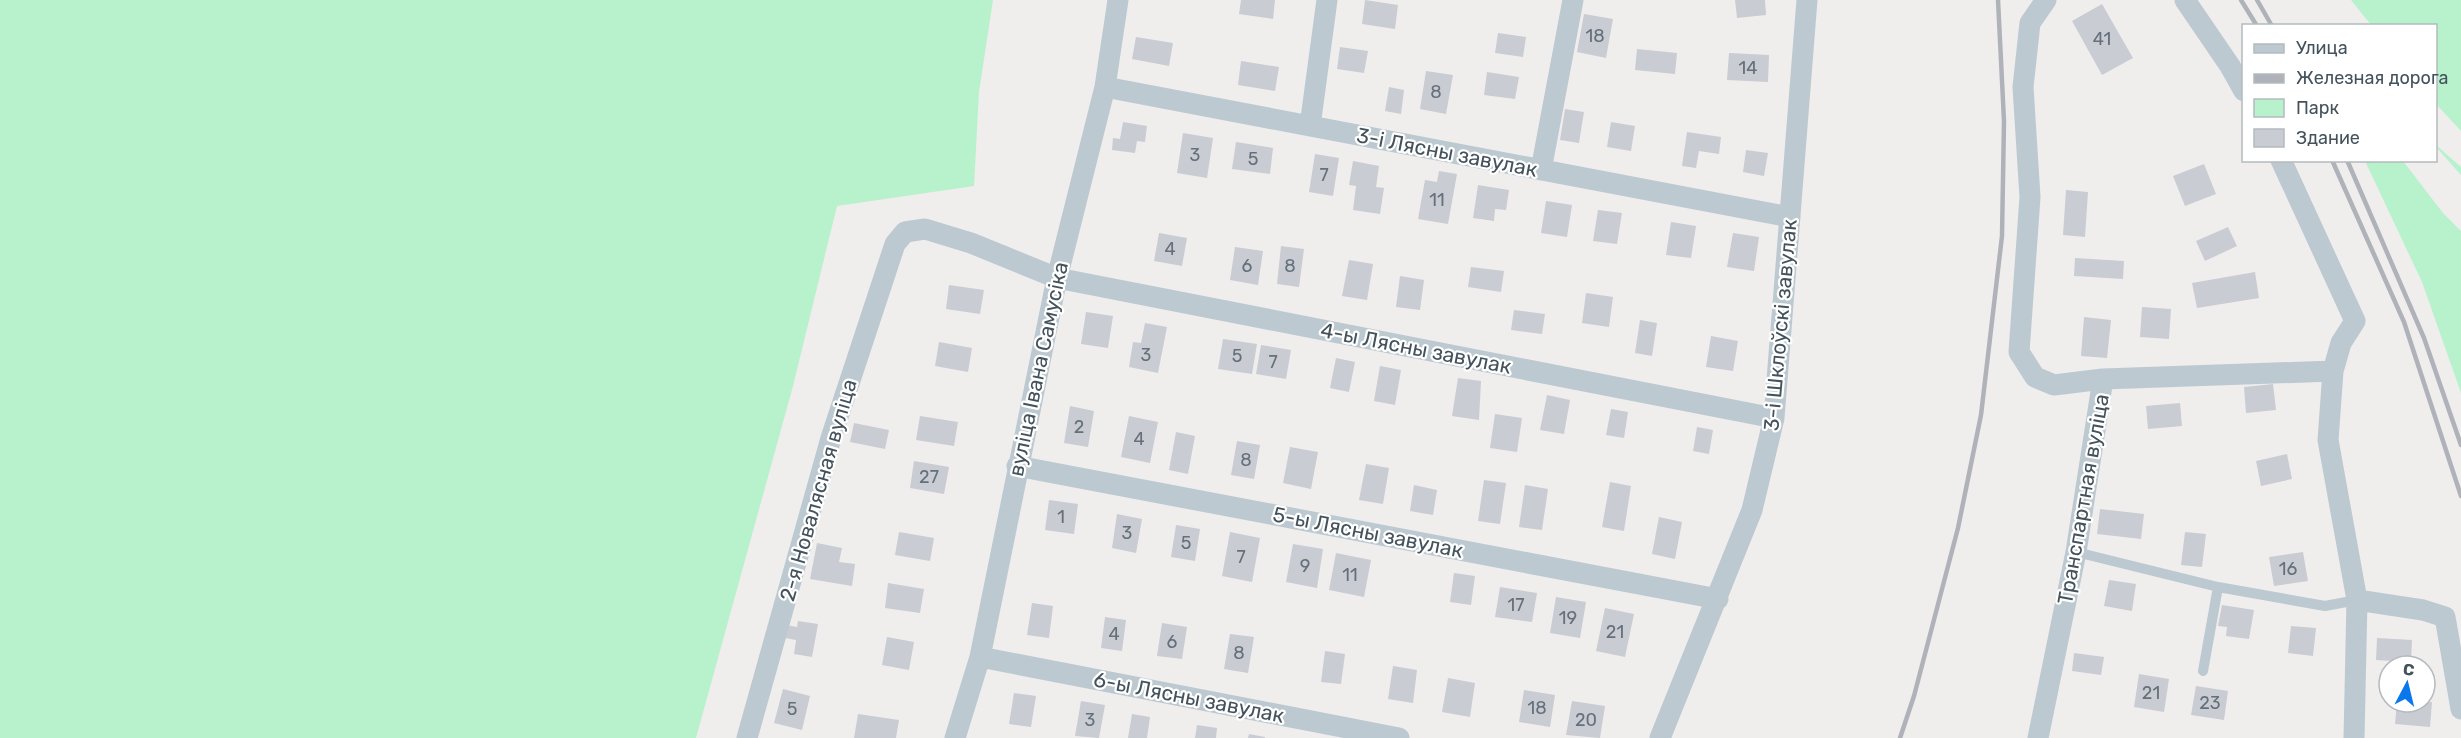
<svg xmlns="http://www.w3.org/2000/svg" width="2461" height="738" font-family="Rubik,sans-serif">
  <style>
    .green { fill: #b7f2cc }
    .building { fill: #c9ccd3 }
    .lines { fill: none; stroke-linecap: round; stroke-linejoin: round }
    .service { stroke: #bcc9d1; stroke-width: 10 }
    .minor { stroke: #bcc9d1; stroke-width: 21 }
    .rail { stroke: #afb3b9; stroke-width: 4.5 }
    .labels { text-anchor: middle; dominant-baseline: central; stroke-width: 4.5; stroke-linejoin: round; paint-order: stroke }
    .number-label { font-size: 18px; fill: #65707a }
    .street-label { font-size: 21px; fill: #44525c; stroke: #fff }
  </style>
  <rect width="100%" height="100%" fill="#f0eded"/>
  <path class="green" d="M0 0H993L979 92 974 186 837 206 793 386 696 738H0Z
    M2351 0H2461V131L2436 104V26L2371 25Z
    M2436 145 2461 167V175L2436 147Z
    M2365 161H2403L2443 213 2461 231V393L2422 282Z"/>
  <path class="building" d="M1241 0H1275L1273 19 1239 14Z
    M1365 0 1398 5 1395 29 1362 24Z
    M1735 0H1765L1766 15 1737 18Z
    M2102 4 2133 58 2102 75 2072 21Z
    M1584 14 1613 19 1606 58 1577 52Z
    M1498 33 1526 37 1523 57 1495 53Z
    M1136 37 1173 43 1169 66 1132 59Z
    M1340 47 1368 51 1364 73 1337 69Z
    M1637 49 1677 53 1675 74 1635 70Z
    M1729 53 1769 55 1768 82 1727 80Z
    M1241 61 1279 67 1275 91 1238 85Z
    M1426 71 1453 75 1446 114 1420 109Z
    M1487 72 1519 77 1515 99 1484 95Z
    M1389 87 1404 90 1401 114 1385 111Z
    M1565 109 1584 112 1579 143 1560 140Z
    M1123 122 1147 126 1145 142 1137 141 1135 153 1112 150 1113 138 1120 139Z
    M1611 122 1635 126 1631 151 1607 147Z
    M1687 132 1721 137 1719 154 1699 151 1696 168 1682 166Z
    M1183 133 1213 138 1207 178 1177 173Z
    M1236 142 1273 148 1270 174 1232 169Z
    M1746 150 1768 153 1764 176 1743 172Z
    M1315 154 1339 158 1333 196 1309 192Z
    M1353 161 1379 166 1376 187 1384 188 1380 214 1353 210 1356 186 1349 185Z
    M2204 164 2216 194 2185 206 2173 176Z
    M1439 171 1457 174 1448 224 1418 219 1425 180 1437 182Z
    M1478 185 1509 190 1506 210 1495 209 1494 221 1473 218Z
    M2066 190 2088 192 2085 237 2063 235Z
    M1546 201 1572 205 1567 237 1541 233Z
    M1598 210 1622 213 1617 244 1593 241Z
    M1671 222 1696 226 1691 258 1666 255Z
    M2228 227 2237 246 2205 261 2196 241Z
    M1159 233 1187 238 1182 266 1154 261Z
    M1733 233 1759 237 1754 271 1727 267Z
    M1281 246 1304 249 1299 287 1277 284Z
    M1235 247 1263 251 1258 285 1230 280Z
    M2075 258 2124 261 2123 279 2074 276Z
    M1349 260 1373 264 1367 300 1342 296Z
    M1471 267 1504 271 1501 292 1468 287Z
    M2255 272 2259 298 2197 308 2192 283Z
    M1400 276 1424 280 1420 310 1396 307Z
    M949 285 984 290 980 314 946 309Z
    M1586 293 1613 297 1609 327 1582 323Z
    M2142 307 2171 309 2169 339 2140 337Z
    M1514 310 1545 314 1542 334 1511 330Z
    M1086 312 1113 316 1108 348 1081 344Z
    M2084 317 2111 320 2107 358 2081 356Z
    M1640 320 1657 323 1652 356 1635 353Z
    M1145 323 1167 327 1158 373 1129 367 1133 342 1141 343Z
    M1711 336 1738 341 1733 371 1706 367Z
    M1223 339 1257 344 1252 374 1218 369Z
    M939 342 972 348 968 372 935 366Z
    M1261 345 1291 350 1286 379 1256 374Z
    M1336 358 1355 362 1349 392 1330 388Z
    M1380 366 1401 370 1395 405 1374 401Z
    M1458 378 1481 381 1479 420 1452 416Z
    M2273 384 2276 410 2246 413 2244 387Z
    M1547 395 1570 400 1564 434 1540 430Z
    M2180 403 2182 426 2148 429 2146 406Z
    M1070 406 1094 411 1088 447 1064 443Z
    M1611 409 1628 412 1624 438 1606 435Z
    M1495 414 1522 418 1517 452 1490 448Z
    M920 416 958 422 954 446 916 440Z
    M1129 416 1158 422 1150 463 1121 457Z
    M854 423 889 430 885 449 850 442Z
    M1697 427 1713 430 1709 454 1693 451Z
    M1176 432 1195 436 1188 474 1169 470Z
    M1237 441 1260 445 1254 479 1231 475Z
    M1290 447 1318 452 1311 489 1283 483Z
    M2287 454 2292 479 2261 486 2256 461Z
    M914 461 949 467 944 494 910 488Z
    M1366 464 1389 468 1383 504 1359 500Z
    M1484 480 1506 483 1500 524 1478 521Z
    M1610 482 1631 486 1624 531 1602 527Z
    M1414 485 1437 490 1433 515 1410 511Z
    M1525 485 1548 489 1542 530 1519 527Z
    M1049 500 1078 504 1074 534 1045 530Z
    M2100 509 2144 514 2141 539 2097 534Z
    M1117 514 1142 519 1136 553 1112 548Z
    M1659 517 1682 522 1675 559 1652 554Z
    M1176 525 1200 529 1195 561 1171 557Z
    M899 532 934 538 930 561 895 555Z
    M1230 532 1260 538 1252 582 1222 576Z
    M2185 532 2206 534 2202 567 2181 565Z
    M817 543 842 548 839 562 855 564 852 586 810 579Z
    M1293 544 1323 549 1317 588 1286 582Z
    M2303 552 2308 581 2274 586 2269 557Z
    M1336 553 1371 560 1364 597 1329 590Z
    M1454 573 1475 576 1471 605 1450 602Z
    M2109 580 2136 584 2132 611 2104 606Z
    M888 583 924 589 920 613 885 608Z
    M1500 587 1537 593 1532 622 1495 617Z
    M1556 597 1586 602 1580 638 1550 633Z
    M1032 603 1053 606 1049 638 1027 635Z
    M2222 605 2254 610 2249 639 2226 636 2227 627 2218 626Z
    M1605 608 1634 614 1625 657 1596 651Z
    M1105 617 1126 620 1122 651 1101 648Z
    M798 621 818 624 812 657 794 654 796 640 785 638 787 625 797 627Z
    M1162 623 1187 627 1182 659 1157 656Z
    M2291 626 2316 628 2313 656 2288 653Z
    M1230 634 1254 637 1248 673 1224 669Z
    M887 637 914 642 909 670 882 665Z
    M2377 638 2412 640 2411 662 2376 660Z
    M1325 651 1345 654 1341 684 1321 682Z
    M2074 653 2104 657 2101 675 2072 671Z
    M1393 666 1417 670 1413 703 1388 699Z
    M2139 674 2169 679 2164 712 2134 707Z
    M1448 678 1475 683 1470 717 1442 712Z
    M2196 686 2228 691 2224 720 2191 715Z
    M783 689 810 696 802 730 774 723Z
    M1524 690 1555 695 1550 727 1519 722Z
    M1014 693 1036 696 1031 727 1009 724Z
    M1081 701 1105 705 1099 738 1075 736Z
    M1572 701 1605 706 1600 738 1566 735Z
    M2397 702H2432L2430 727 2395 724Z
    M858 714 899 720 896 738H854Z
    M1132 714 1150 717 1147 738H1128Z
    M1197 725 1217 728 1216 738H1195Z
    M1249 734 1265 737V738H1248Z"/>
  <g class="lines">
    <path class="service" d="M2076 552 2218 587 2325 606 2357 600
      M2203 671 2218 587"/>
    <path class="minor" d="M2046 0 2030 23 2023 87 2030 197 2019 352 2035 377 2054 385 2103 379
      M2185 0 2230 66 2244 91
      M1105 87 1790 217
      M1310 126 1327 0
      M2281 160 2355 321 2341 343 2333 371 2328 440 2357 600 2354 738
      M1541 170 1573 0
      M1017 466 1718 599
      M2357 600 2423 610 2445 617 2461 709
      M980 657 1399 738
      M747 738 831 438 895 244 905 232 925 229 971 243 1057 278 1774 418
      M955 738 980 657 1057 278 1105 87 1118 0
      M1660 738 1752 510 1774 418 1807 0
      M2038 738 2076 552 2103 379 2333 371"/>
    <path class="rail" d="M2241 0 2257 26
      M2257 0 2272 26
      M2332 160 2404 322 2461 496
      M2347 160 2424 338 2461 445
      M1900 738 1914 696 1958 528 1981 415 2002 236 2004 121 1998 0"/>
  </g>
  <g class="labels">
    <g class="number-label">
      <text x="1595" y="36">18</text>
      <text x="2102" y="39">41</text>
      <text x="1748" y="68">14</text>
      <text x="1436" y="92">8</text>
      <text x="1195" y="155">3</text>
      <text x="1253" y="159">5</text>
      <text x="1324" y="175">7</text>
      <text x="1437" y="200">11</text>
      <text x="1170" y="249">4</text>
      <text x="1247" y="266">6</text>
      <text x="1290" y="266">8</text>
      <text x="1146" y="355">3</text>
      <text x="1237" y="356">5</text>
      <text x="1273" y="362">7</text>
      <text x="1079" y="427">2</text>
      <text x="1139" y="439">4</text>
      <text x="1246" y="460">8</text>
      <text x="929" y="477">27</text>
      <text x="1061" y="517">1</text>
      <text x="1127" y="533">3</text>
      <text x="1186" y="543">5</text>
      <text x="1241" y="557">7</text>
      <text x="1305" y="566">9</text>
      <text x="2288" y="569">16</text>
      <text x="1350" y="575">11</text>
      <text x="1516" y="605">17</text>
      <text x="1568" y="618">19</text>
      <text x="1615" y="632">21</text>
      <text x="1114" y="634">4</text>
      <text x="1172" y="642">6</text>
      <text x="1239" y="653">8</text>
      <text x="2151" y="693">21</text>
      <text x="2210" y="703">23</text>
      <text x="1537" y="708">18</text>
      <text x="792" y="709">5</text>
      <text x="1090" y="720">3</text>
      <text x="1586" y="720">20</text>
    </g>
    <g class="street-label">
      <text transform="translate(1447 152) rotate(11)">3-і Лясны завулак</text>
      <text transform="translate(1780 325) rotate(-85)">3-і Шклоўскі завулак</text>
      <text transform="translate(1416 348) rotate(11)">4-ы Лясны завулак</text>
      <text transform="translate(1038 369) rotate(-78)">вуліца Івана Самусіка</text>
      <text transform="translate(818 490) rotate(-74)">2-я Новалясная вуліца</text>
      <text transform="translate(2083 499) rotate(-80)">Транспартная вуліца</text>
      <text transform="translate(1368 532) rotate(11)">5-ы Лясны завулак</text>
      <text transform="translate(1189 697) rotate(11)">6-ы Лясны завулак</text>
    </g>
  </g>
  <rect x="2242" y="24" width="195" height="138" fill="#ffffff" stroke="#b4babe" stroke-width="1.5"/>
  <rect x="2254" y="44" width="30" height="9" fill="#bcc9d1" stroke="#b4babe" stroke-width="1.5"/>
  <text x="2296" y="54" font-size="18" fill="#44525c">Улица</text>
  <rect x="2254" y="74" width="30" height="9" fill="#afb3b9" stroke="#b4babe" stroke-width="1.5"/>
  <text x="2296" y="84" font-size="18" fill="#44525c">Железная дорога</text>
  <rect x="2254" y="99" width="30" height="18" fill="#b7f2cc" stroke="#b4babe" stroke-width="1.5"/>
  <text x="2296" y="114" font-size="18" fill="#44525c">Парк</text>
  <rect x="2254" y="129" width="30" height="18" fill="#c9ccd3" stroke="#b4babe" stroke-width="1.5"/>
  <text x="2296" y="144" font-size="18" fill="#44525c">Здание</text>
  <g transform="translate(2407 684) rotate(7)"><circle r="28" fill="#ffffff" stroke="#b4babe" stroke-width="1.5"/>
  <path d="M0-4.5L10 22L0 15L-10 22Z" fill="#0a77ed"/>
  <text y="-9" font-size="16" font-weight="bold" text-anchor="middle" fill="#44525c">С</text>
  </g>
</svg>
